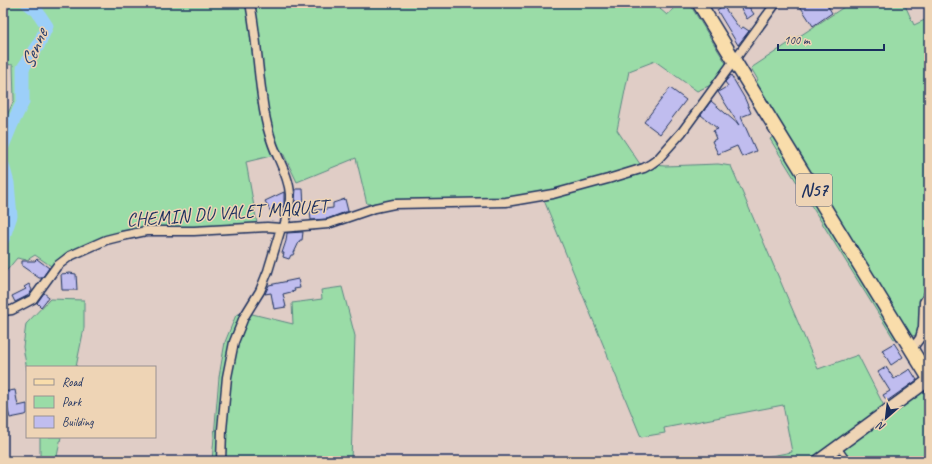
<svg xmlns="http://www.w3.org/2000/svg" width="932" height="464" font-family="Caveat,sans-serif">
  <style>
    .green { fill: #9adca7; stroke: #5a8682 }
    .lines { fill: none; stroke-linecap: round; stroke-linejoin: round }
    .river { stroke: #9ccff9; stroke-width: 13 }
    .building { fill: #c0bdef; stroke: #1b2f5e }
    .lane-casing { stroke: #1b2f5e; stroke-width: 7 }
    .street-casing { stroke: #1b2f5e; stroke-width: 11 }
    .secondary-casing { stroke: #1b2f5e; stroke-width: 14 }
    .primary-casing { stroke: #1b2f5e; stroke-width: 16 }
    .lane { stroke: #eed4b5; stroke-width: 4 }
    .street { stroke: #eed4b5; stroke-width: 8 }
    .secondary { stroke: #eed4b5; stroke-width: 11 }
    .primary { stroke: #f9ddab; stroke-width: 13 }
    .labels { text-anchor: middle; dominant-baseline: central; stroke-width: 3; stroke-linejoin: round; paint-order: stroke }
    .shield { fill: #eed4b5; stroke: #5a6078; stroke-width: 1 }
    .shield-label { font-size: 18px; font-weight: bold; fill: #1b2f5e }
    .street-label { font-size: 19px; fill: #1b2f5e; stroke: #eed4b5 }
    .water-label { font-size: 20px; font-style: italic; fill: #283f6e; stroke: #eed4b5 }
  </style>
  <rect width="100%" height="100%" fill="#e0cdc6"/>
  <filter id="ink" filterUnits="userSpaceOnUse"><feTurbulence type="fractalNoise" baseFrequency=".025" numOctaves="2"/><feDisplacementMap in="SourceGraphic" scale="8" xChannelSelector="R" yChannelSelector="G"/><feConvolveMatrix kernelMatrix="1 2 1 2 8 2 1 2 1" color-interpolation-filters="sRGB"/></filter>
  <g filter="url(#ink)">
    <path class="green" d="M3 3H54L68 8 69 3H653L667 15 681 3H689L727 65 711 85 697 91 655 61 629 71 617 130 640 164 665 166 718 164 731 166 818 369 858 355 885 408 921 381 929 394V461H744L792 452 783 405 664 428 665 433 641 437 541 193C522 195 503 199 483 200 445 201 406 199 367 204L356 158 297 182 283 153 246 162 258 229 137 234 80 252 51 266 35 255 27 260 17 258 3 275V124L14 100 13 65 3 64Z
      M850 3H904L914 25 929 18V287L920 301V326L917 335 908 337 753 84 758 80 751 68Z
      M774 136 896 338 894 339 770 139Z
      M342 287 355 336 351 461H212L219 377 225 342 236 315 244 312 293 324 292 303 322 299 321 290Z
      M50 299 84 300V328L76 367H27V370L23 347 26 324Z
      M40 437H61L56 461H40Z"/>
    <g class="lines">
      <path class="river" d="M3 146 12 124 23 102V68L38 46 47 26 37 11 27 3
        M3 165 8 183 11 216 3 239"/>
    </g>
    <path class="building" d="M746 3 754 14 747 19 740 7Z
      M798 3H826L832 13 813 26Z
      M723 6 740 29 743 27 749 31 738 45 717 10Z
      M731 75 745 99 751 113 741 117 756 151 742 157 737 146 718 154 712 141 716 139 713 131 718 129 701 115 711 101 739 125 718 92 728 86 725 82Z
      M670 88 686 100 660 134 644 122Z
      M296 189H303L304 207 298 213 294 209Z
      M284 192V206L276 209 277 212 272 214 265 201Z
      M345 199 348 211 327 219 311 220 310 211 333 208V203Z
      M303 232 302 240H300L293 255H291L289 259 283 257 284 253H282L286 241 287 233Z
      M37 259 49 268 42 278H39L22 266V261H35Z
      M70 273 76 274 77 290H62L61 274Z
      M298 279 300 288 294 289 295 291 283 294 286 307 274 309 271 293 265 294 269 285Z
      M29 284 32 290 29 295 15 302 12 296 26 289 24 287Z
      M44 293 49 297 41 307 37 303Z
      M894 343 903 357 891 365 882 350Z
      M886 367 894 379 910 369 917 380 887 401 883 395 890 391 878 372Z
      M15 390 18 406 27 404V414L25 415 10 418 6 403 3 404V392Z"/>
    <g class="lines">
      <g class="lane-casing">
        <path id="lane" d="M838 447 848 461"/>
      </g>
      <g class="street-casing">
        <path id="street" d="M250 3C257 38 258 74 264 110 266 122 269 134 273 145 279 161 289 177 290 194 291 206 286 217 284 227
          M3 311 12 310 33 299 57 266 70 256 106 240 122 236 146 231H194L267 227 281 228 328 224 375 208 394 204 506 202 553 194 608 179 644 168 651 164 658 159 682 132 776 3
          M912 349 920 338 923 327 924 302 929 294
          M221 461 222 430 227 377 234 342 244 317 260 291 268 271 281 228"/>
      </g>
      <g class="secondary-casing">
        <path id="secondary" d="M818 461 929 380"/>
      </g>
      <g class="primary-casing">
        <path id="primary" d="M699 3 929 378"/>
      </g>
      <use href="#lane" class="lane"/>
      <use href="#street" class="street"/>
      <use href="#secondary" class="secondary"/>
      <use href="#primary" class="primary"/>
    </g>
  </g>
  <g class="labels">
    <rect class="shield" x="796" y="174" width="36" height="32" rx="3"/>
    <g class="shield-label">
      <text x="814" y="190">N57</text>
    </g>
    <g class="street-label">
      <text transform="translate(227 213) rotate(-4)">CHEMIN DU VALET MAQUET</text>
    </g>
    <g class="water-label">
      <text transform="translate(34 49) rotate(-68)">Senne</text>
    </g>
  </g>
  <rect width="932" height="464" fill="none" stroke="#eed4b5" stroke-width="16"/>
  <rect x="8" y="8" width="916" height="448" fill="none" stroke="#1b2f5e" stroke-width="1.5" filter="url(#ink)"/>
  <rect x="26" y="366" width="130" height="72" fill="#eed4b5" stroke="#9a9292"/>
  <rect x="34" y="379" width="20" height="6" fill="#f9ddab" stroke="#9a9292"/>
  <text x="62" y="386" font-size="12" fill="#1b2f5e">Road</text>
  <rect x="34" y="396" width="20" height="12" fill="#9adca7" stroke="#9a9292"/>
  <text x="62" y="406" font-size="12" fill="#1b2f5e">Park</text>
  <rect x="34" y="416" width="20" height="12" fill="#c0bdef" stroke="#9a9292"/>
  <text x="62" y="426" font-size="12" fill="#1b2f5e">Building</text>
  <g transform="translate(886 418) rotate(208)" stroke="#eed4b5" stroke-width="3" paint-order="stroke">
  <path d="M0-3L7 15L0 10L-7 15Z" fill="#1b2f5e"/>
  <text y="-6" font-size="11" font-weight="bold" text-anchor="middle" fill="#1b2f5e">N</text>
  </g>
  <path d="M778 44v6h106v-6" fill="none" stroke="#1b2f5e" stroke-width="2"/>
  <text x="784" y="44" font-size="12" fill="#1b2f5e" stroke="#eed4b5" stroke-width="3" paint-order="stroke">100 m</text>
</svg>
